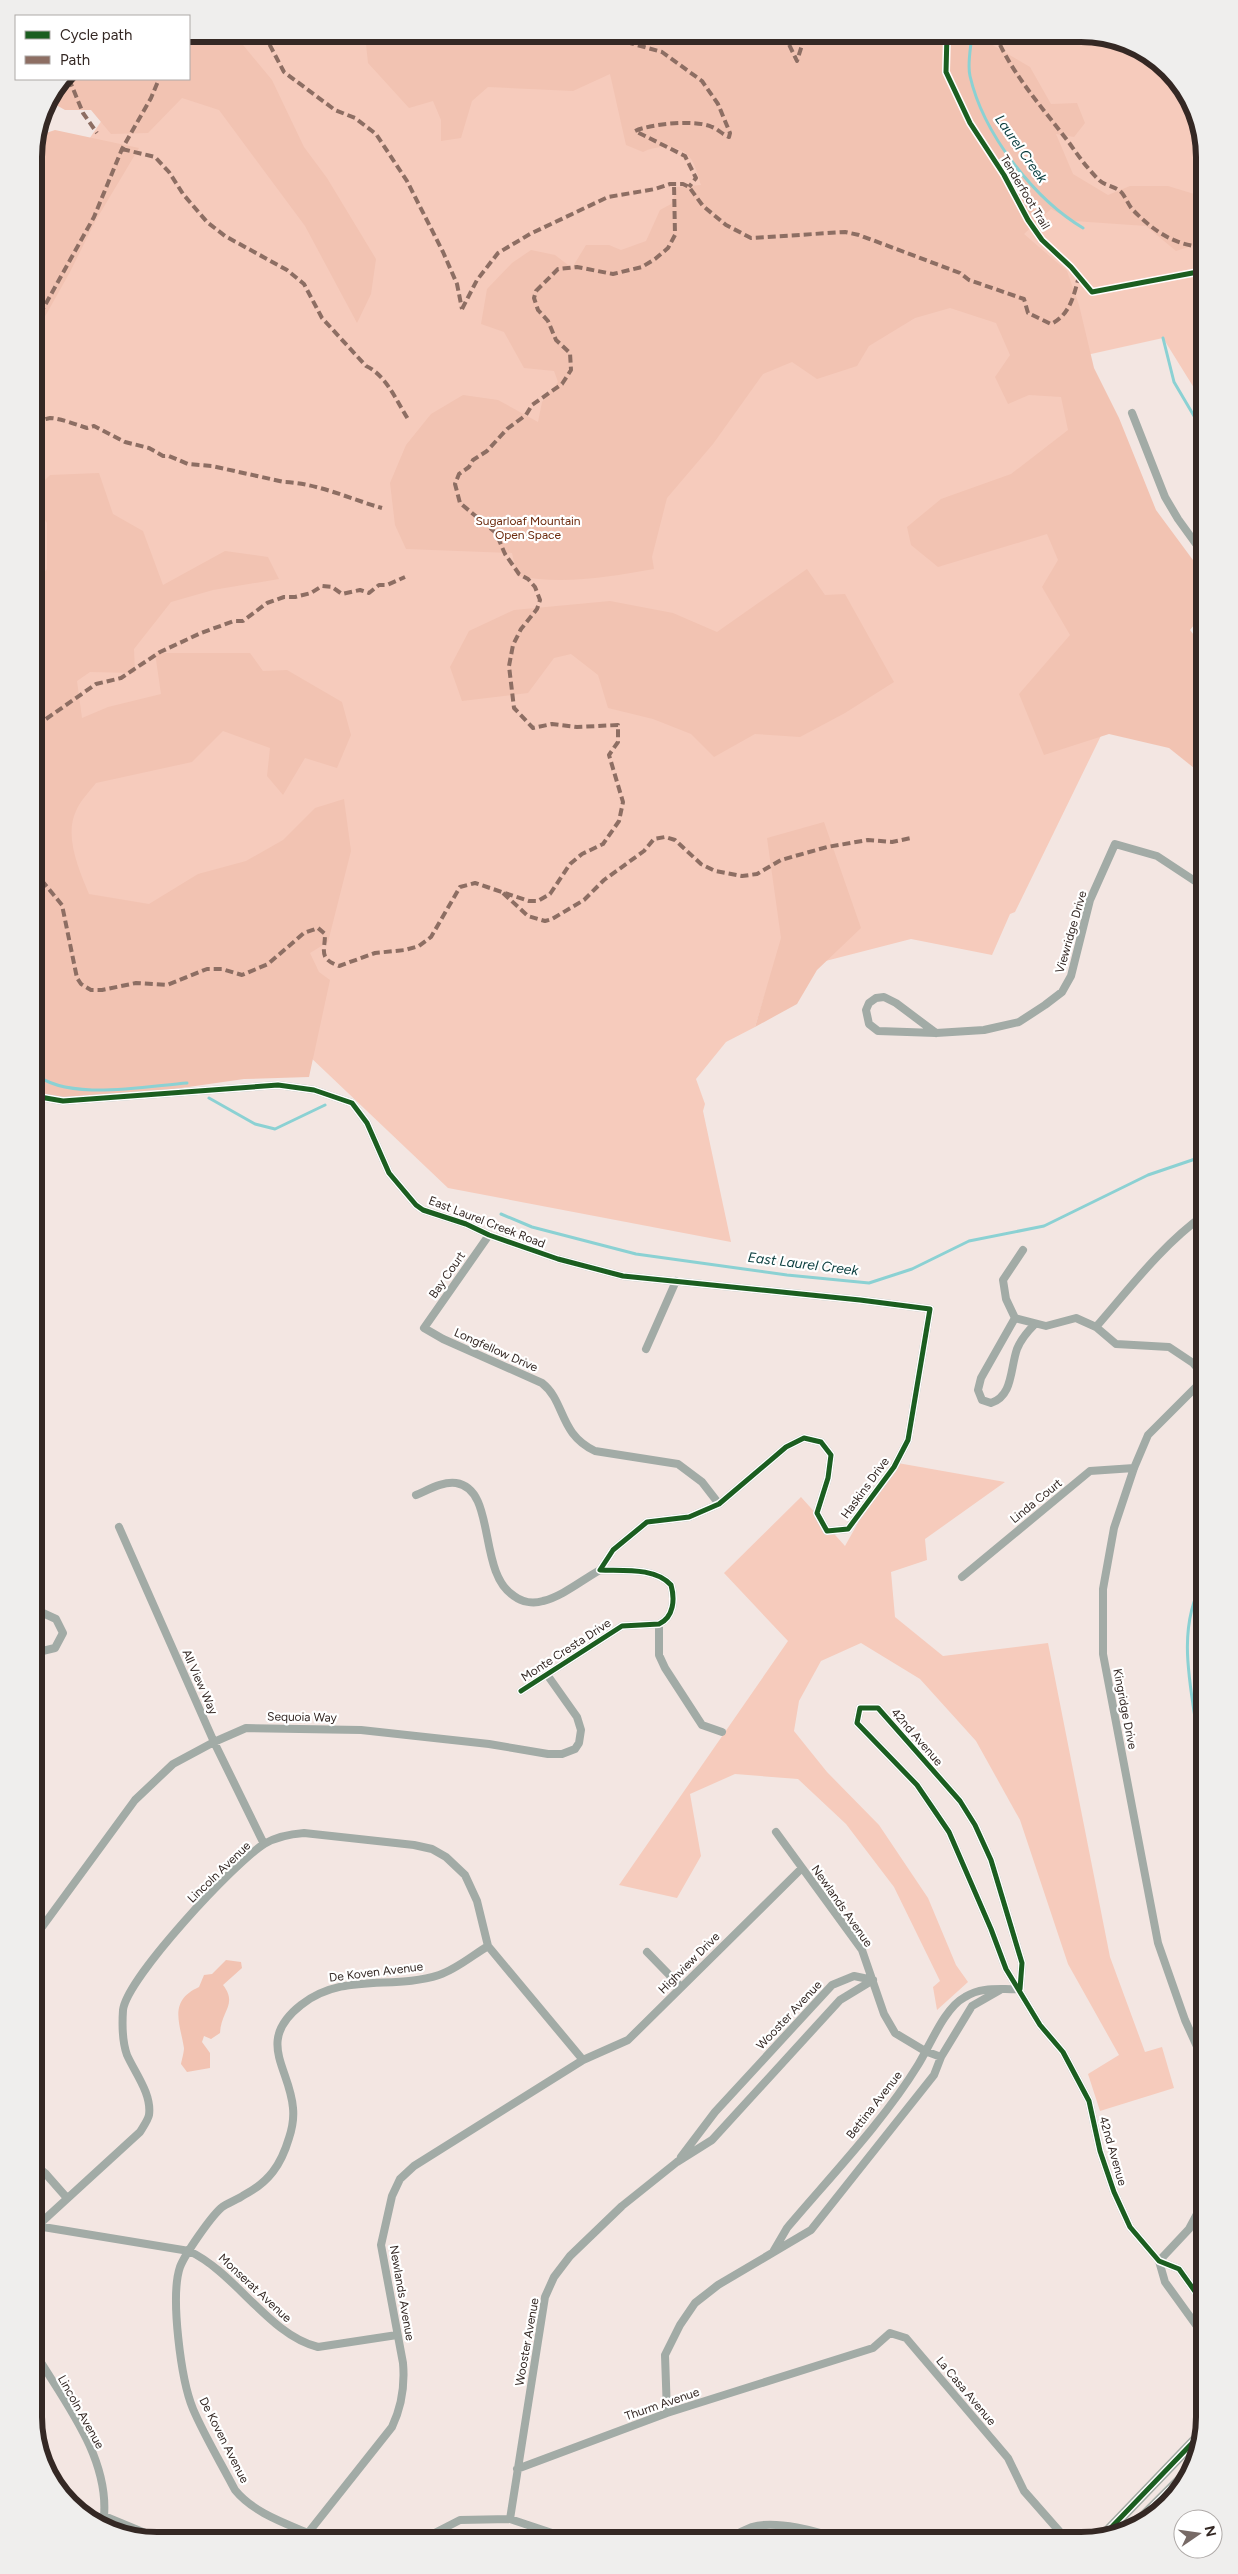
<svg xmlns="http://www.w3.org/2000/svg" width="1238" height="2574" font-family="Figtree,sans-serif">
  <style>
    .green { fill: #f6cbbc }
    .forest { fill: #f2c3b2 }
    .lines { fill: none; stroke-linecap: round; stroke-linejoin: round }
    .stream { stroke: #8bd1d3; stroke-width: 3 }
    .minor { stroke: #a2aba6; stroke-width: 8 }
    .secondary { stroke: #a2aaa3; stroke-width: 11 }
    .quiet { stroke: #8d6e63; stroke-width: 4; stroke-dasharray: 8 4; stroke-linecap: butt }
    .cycleway-casing { stroke: #fff; stroke-width: 8 }
    .cycleway { stroke: #1b5e20; stroke-width: 5 }
    .labels { text-anchor: middle; dominant-baseline: central; stroke-width: 4.5; stroke-linejoin: round; paint-order: stroke }
    .street-label { font-size: 12px; fill: #342824; stroke: #fff }
    .park-label { font-size: 12px; fill: #6c2a0d; stroke: #fff }
    .water-label { font-size: 14px; font-style: italic; fill: #083c3d; stroke: #fff }
    .rim { fill: none; stroke: #342824; stroke-width: 6 }
  </style>
  <rect width="100%" height="100%" fill="#f3e6e2"/>
  <path class="green" d="M189 34H1089L1155 59 1195 111 1204 158V404L1163 338 1064 360 1135 666 1015 912 1010 914 992 955 911 939 771 975 755 1027 726 1042 696 1079 705 1104 703 1111 731 1242 448 1188 287 1035 34 1014V221L104 117 189 79Z
    M892 1462 1005 1482 925 1539 927 1560 891 1572 895 1617 943 1656 1048 1643 1110 1957 1145 2052 1162 2047 1174 2088 1100 2111 1088 2074 1119 2055 1068 1964 1020 1820 976 1741 920 1679 861 1643 821 1661 799 1701 794 1731 827 1772 879 1825 928 1898 956 1965 968 1982 937 2010 933 1987 940 1981 894 1887 846 1824 798 1779 735 1774 690 1794 701 1856 677 1898 619 1885 788 1641 724 1573 801 1497 845 1546Z"/>
  <path class="forest" d="M189 34H234L272 80 304 147 327 178 376 259 371 294 357 323 305 226 219 110 182 98 148 133 111 134 91 110H65L49 101 64 79H189Z
    M365 34H979V37L1030 67 1051 104 1077 103 1085 123 1074 137 1056 134 1073 174 1108 195 1130 186H1168L1204 197V242L1176 251 1146 226 1074 221 1051 209 1024 234 1067 271 1079 305 1094 368 1119 418 1156 510 1204 575V613L1190 630 1204 648V776L1169 748 1109 734 1044 755 1019 694 1070 635 1042 587 1058 560 1047 534 938 567 911 545 907 527 941 499 1011 474 1068 430 1061 397 1029 395 1008 404 995 377 1010 355 996 323 950 308 915 318 869 346 857 366 817 379 792 362 763 374 713 444 667 498 652 557 654 569C608 577 563 585 517 576L512 553 406 549 395 525 390 483 406 445 431 414 463 395 498 400 538 422 542 402 558 382 554 371 524 368 504 332 481 324 487 289 512 263 531 250 555 255 572 268 586 245H609L621 250 646 241 660 210 671 204 677 187 701 185C698 177 696 166 691 159 680 143 657 145 643 152L626 145 610 74 573 91 488 87 472 101 461 138 441 141V120L433 101 409 108 368 63Z
    M55 130 139 148 96 220 70 272 34 336V150L37 136Z
    M99 473 113 514 143 531 163 585 225 551 268 557 279 579 213 590 171 602 134 649 135 673 90 672 77 681 82 718 108 707 161 694 155 653H250L263 671 287 670 342 702 351 735 337 768 305 758 283 795 267 776 270 748 223 731 192 762 96 783C90 791 80 801 76 811 64 836 79 870 89 894L149 904 198 874 246 861 283 840 315 808 344 799 351 851 328 942 310 953 319 972 330 980 309 1077 244 1079 63 1105 34 1099V586L47 569V523L34 502V491L50 475Z
    M807 569 825 595 845 594 894 682 845 713 800 737 755 734 714 757 691 734 653 719 608 708 598 675 571 654 554 658 528 693 462 701 450 667 469 631 514 610 610 601 673 613 717 632Z
    M824 822 861 928 817 970 797 1004 755 1027 781 938 767 838Z
    M226 1960 241 1962 242 1968 223 1985C238 2004 221 2011 220 2033L211 2039 204 2036 202 2042 210 2053V2068L187 2072 181 2064C182 2059 184 2052 184 2048 180 2023 168 2001 199 1987L204 1975 212 1974Z"/>
  <g class="lines">
    <path class="stream" d="M972 34C971 47 967 64 970 76 983 133 1033 198 1083 228
      M1163 338 1174 382 1204 433
      M34 1073C67 1102 146 1086 187 1083
      M209 1098 255 1124 275 1129 325 1105
      M501 1214 532 1227 636 1254 787 1275 869 1283 912 1269 969 1241 1044 1226 1148 1175 1204 1156
      M1204 1831C1201 1807 1203 1783 1201 1759 1195 1701 1172 1633 1204 1580"/>
    <path class="minor" d="M1132 413 1165 497 1178 519 1204 555
      M936 1033 896 1003 884 997 876 998 869 1003 866 1010 869 1024 878 1031 936 1033 984 1030 1019 1022 1045 1005 1062 992 1071 976 1090 900 1115 844 1157 856 1204 887
      M34 1096 63 1101 278 1085 314 1090 352 1103 367 1123 389 1173 416 1205 423 1210 466 1224 489 1235 558 1259 623 1276 860 1300 930 1309 908 1440 894 1467 848 1529 827 1531 817 1513 828 1478 831 1455 821 1442 804 1438 786 1447 719 1504 689 1517 647 1522 613 1550 600 1570C622 1571 655 1567 671 1585 675 1599 674 1617 659 1624L622 1626 521 1691
      M489 1235 424 1328 443 1339 542 1383C566 1402 558 1433 595 1451L678 1464 702 1482 719 1504
      M1023 1250 1003 1280 1006 1299 1015 1318 1046 1326 1076 1318 1096 1327 1116 1344 1169 1347 1193 1363 1204 1376
      M34 1257 38 1256
      M1015 1318 981 1378 978 1390 982 1400 991 1403C1013 1396 1010 1369 1017 1349 1021 1339 1028 1331 1035 1324
      M1096 1327C1130 1288 1162 1245 1204 1215
      M646 1349 676 1281
      M416 1495C428 1490 443 1481 456 1483 497 1489 477 1573 514 1596 522 1602 533 1604 543 1601 563 1596 582 1580 600 1570
      M119 1527 214 1742 264 1844
      M962 1577 1090 1471 1134 1468
      M659 1624V1655L665 1668 702 1725 722 1732
      M34 1653 55 1648 63 1633 56 1619 34 1609
      M776 1832 862 1950 884 2014 895 2033 925 2051 941 2057
      M34 1938 135 1800 173 1764 214 1742 246 1728 361 1730 489 1744 548 1754H562L575 1749 579 1743 581 1730 577 1717 548 1676
      M647 1952 681 1987
      M1020 1989 1022 1963 991 1860 975 1825 960 1801 878 1708H860L857 1723 917 1785 949 1832 991 1929 1006 1969 1040 2025 1063 2052 1089 2101 1100 2151 1114 2192 1130 2227 1159 2261 1179 2269 1204 2304
      M1204 2062 1185 2020 1158 1943 1103 1654V1589L1114 1528 1134 1468 1148 1435 1204 1379
      M681 2157 715 2112 832 1985 854 1976 873 1980
      M34 2164 45 2173 67 2198
      M37 2226 189 2251C236 2273 269 2335 318 2347L397 2335
      M34 2229 140 2132C143 2127 148 2120 149 2115 152 2094 135 2073 127 2055 122 2041 122 2025 123 2010 127 1978 234 1863 264 1844 276 1837 290 1834 304 1833L414 1845 432 1849 446 1857 465 1875 477 1901 488 1946 583 2060
      M773 2252 787 2228C830 2177 883 2122 918 2065 930 2046 944 2008 965 1997 983 1986 1000 1990 1020 1989
      M1159 2261 1165 2282 1204 2336
      M1159 2261 1189 2229 1204 2201
      M34 2351C63 2400 109 2456 104 2516
      M667 2413 665 2355 680 2325 695 2303 718 2285 811 2230 934 2075 941 2057 972 2006 1000 1990
      M517 2469 667 2413 873 2348 890 2333 906 2338 1008 2458 1024 2491 1067 2540
      M89 2519 104 2516 162 2540
      M510 2519 545 2297 554 2277 570 2256 622 2206 677 2162 712 2140 840 2000 873 1980
      M308 2533C282 2522 253 2512 235 2490 221 2463 205 2437 193 2409 181 2380 170 2296 180 2267 185 2254 210 2218 221 2208 227 2203 237 2200 244 2195 269 2182 281 2165 289 2138 292 2129 294 2118 293 2108 290 2068 255 2041 301 2005 342 1972 393 1990 439 1975 457 1969 473 1955 488 1946
      M304 2540 308 2533 392 2427C402 2406 405 2386 403 2363L381 2245 392 2196 400 2179 414 2166 583 2060 628 2040 802 1868
      M421 2540 460 2520 510 2519 573 2540
      M723 2540C733 2536 742 2531 752 2527 776 2520 818 2531 840 2540"/>
    <path class="secondary" d="M1136 2524 1187 2473
      M1103 2536 1198 2437"/>
    <path class="quiet" d="M264 34 284 72 335 110 355 118 376 134 407 181 443 252 457 284 462 309
      M643 34 630 43 662 52 702 81 718 104 730 133 729 137C723 135 718 129 712 127 696 119 650 124 635 131L685 156 696 178 689 187
      M784 34 797 61 802 45 800 34
      M995 34C1013 76 1043 108 1070 144 1079 157 1088 169 1099 180 1105 186 1116 186 1122 193 1126 198 1128 204 1132 209 1152 230 1175 246 1204 247
      M69 79 83 113 97 133
      M122 149 155 157 169 172 183 194 207 222 225 236 287 270 304 284 322 318 366 366C386 375 396 400 408 419
      M462 309 477 280 498 253 530 234 608 197 655 189 670 184H683L689 187 703 206 726 225 751 238 845 232 859 235 960 273 969 280 1024 299 1028 313 1051 324C1070 315 1074 295 1079 276
      M34 325 94 217 122 149 151 98 159 79
      M34 419C40 422 44 419 50 418 59 418 78 425 87 428L94 426 125 442 149 448 163 456H169L188 464 212 466 284 482C317 483 350 499 382 508
      M46 719 96 684 121 678 160 652 201 633 234 621H243L267 603 284 597H295L311 593 322 586 332 587 342 594 360 590 369 593 379 585H387L405 577
      M34 871 62 905 77 978 81 984 91 990H102L136 983 167 985 207 969H222L242 975 268 964 304 933 318 928 325 934C325 952 318 958 339 966L375 953 405 950 419 946 431 937 460 887 475 883 529 901H538L550 894 570 864 582 854 603 844 619 821 623 802 609 755 618 742V725L577 727 552 724 533 728 514 708 509 666 513 645 521 629 537 609 540 600 535 587 528 579 519 574 505 554 496 533 460 503 455 484 459 474 469 467 473 460 487 451 507 429 526 415 532 405 562 384 571 370 570 353 556 340 548 321 538 310 534 298 536 291 558 269 577 267 613 274 642 267 655 259 668 248 675 235 674 184
      M503 893 528 916 545 921 552 919 584 900 604 880 644 851 654 839 665 837 675 840 701 864 715 871 742 876 757 874 781 860 827 847 868 840 892 842 911 838"/>
    <g class="cycleway-casing">
      <path id="cycleway" d="M947 34 946 72 970 123 1004 175 1028 220 1042 240 1071 267 1092 292 1203 271 1204 281
        M34 1096 63 1101 278 1085 314 1090 352 1103 367 1123 389 1173 416 1205 423 1210 466 1224 489 1235 558 1259 623 1276 860 1300 930 1309 908 1440 894 1467 848 1529 827 1531 817 1513 828 1478 831 1455 821 1442 804 1438 786 1447 719 1504 689 1517 647 1522 613 1550 600 1570C622 1571 655 1567 671 1585 675 1599 674 1617 659 1624L622 1626 521 1691
        M1020 1989 1022 1963 991 1860 975 1825 960 1801 878 1708H860L857 1723 917 1785 949 1832 991 1929 1006 1969 1040 2025 1063 2052 1089 2101 1100 2151 1114 2192 1130 2227 1159 2261 1179 2269 1204 2304
        M1136 2524 1187 2473
        M1103 2536 1198 2437"/>
    </g>
    <use href="#cycleway" class="cycleway"/>
  </g>
  <g class="labels">
    <g class="street-label">
      <text transform="translate(1025 192) rotate(59)">Tenderfoot Trail</text>
      <text transform="translate(1071 932) rotate(-74)">Viewridge Drive</text>
      <text transform="translate(487 1222) rotate(21)">East Laurel Creek Road</text>
      <text transform="translate(447 1275) rotate(-55)">Bay Court</text>
      <text transform="translate(496 1350) rotate(24)">Longfellow Drive</text>
      <text transform="translate(865 1488) rotate(-54)">Haskins Drive</text>
      <text transform="translate(1036 1501) rotate(-39)">Linda Court</text>
      <text transform="translate(566 1650) rotate(-33)">Monte Cresta Drive</text>
      <text transform="translate(200 1682) rotate(66)">All View Way</text>
      <text transform="translate(1125 1709) rotate(79)">Kingridge Drive</text>
      <text transform="translate(302 1717) rotate(1)">Sequoia Way</text>
      <text transform="translate(917 1737) rotate(49)">42nd Avenue</text>
      <text transform="translate(219 1872) rotate(-44)">Lincoln Avenue</text>
      <text transform="translate(842 1906) rotate(55)">Newlands Avenue</text>
      <text transform="translate(689 1963) rotate(-45)">Highview Drive</text>
      <text transform="translate(376 1972) rotate(-7)">De Koven Avenue</text>
      <text transform="translate(789 2015) rotate(-47)">Wooster Avenue</text>
      <text transform="translate(874 2105) rotate(-52)">Bettina Avenue</text>
      <text transform="translate(1113 2151) rotate(74)">42nd Avenue</text>
      <text transform="translate(255 2288) rotate(43)">Monserat Avenue</text>
      <text transform="translate(402 2293) rotate(80)">Newlands Avenue</text>
      <text transform="translate(527 2342) rotate(-80)">Wooster Avenue</text>
      <text transform="translate(966 2391) rotate(50)">La Casa Avenue</text>
      <text transform="translate(662 2404) rotate(-19)">Thurm Avenue</text>
      <text transform="translate(81 2412) rotate(61)">Lincoln Avenue</text>
      <text transform="translate(224 2440) rotate(63)">De Koven Avenue</text>
    </g>
    <g class="park-label">
      <text x="528" y="521">Sugarloaf Mountain<tspan x="528" dy="14">Open Space</tspan></text>
    </g>
    <g class="water-label">
      <text transform="translate(1021 149) rotate(55)">Laurel Creek</text>
      <text transform="translate(803 1264) rotate(7)">East Laurel Creek</text>
    </g>
  </g>
  <path d="M0 0H1238V2574H0ZM157 42H1081A115 115 0 0 1 1196 157V2417A115 115 0 0 1 1081 2532H157A115 115 0 0 1 42 2417V157A115 115 0 0 1 157 42Z" fill="#efeeed" fill-rule="evenodd"/>
  <path class="rim" d="M157 42H1081A115 115 0 0 1 1196 157V2417A115 115 0 0 1 1081 2532H157A115 115 0 0 1 42 2417V157A115 115 0 0 1 157 42Z"/>
  <rect x="15" y="15" width="175" height="65" fill="#ffffff" stroke="#aea9a7"/>
  <rect x="25" y="31" width="25" height="8" fill="#1b5e20" stroke="#aea9a7"/>
  <text x="60" y="40" font-size="15" fill="#342824">Cycle path</text>
  <rect x="25" y="56" width="25" height="8" fill="#8d6e63" stroke="#aea9a7"/>
  <text x="60" y="65" font-size="15" fill="#342824">Path</text>
  <g transform="translate(1198 2534) rotate(77)"><circle r="24" fill="#ffffff" stroke="#aea9a7"/>
  <path d="M0-4L9 19L0 12L-9 19Z" fill="#776a66"/>
  <text y="-8" font-size="14" font-weight="bold" text-anchor="middle" fill="#342824">N</text>
  </g>
</svg>
